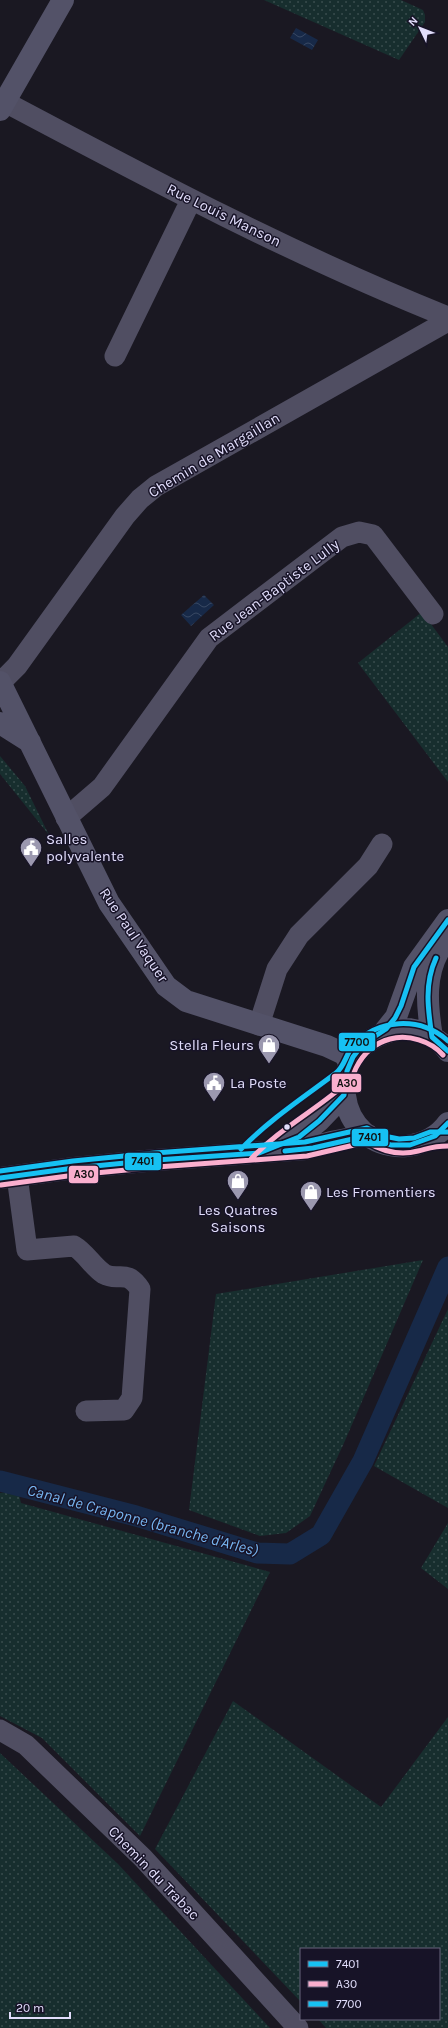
<svg xmlns="http://www.w3.org/2000/svg" width="448" height="2028" font-family="Karla,sans-serif">
  <style>
    .grass { fill: url(#grass-dots) }
    .water { fill: url(#water-waves) }
    .lines { fill: none; stroke-linecap: round; stroke-linejoin: round }
    .canal { stroke: #172948; stroke-width: 21 }
    .street { stroke: #504e62; stroke-width: 21 }
    .secondary { stroke: #535268; stroke-width: 22 }
    .bus-1-casing { stroke: #171327; stroke-width: 8 }
    .bus-2-casing { stroke: #171327; stroke-width: 8 }
    .bus-3-casing { stroke: #171327; stroke-width: 8 }
    .bus-1 { stroke: #16c1f3; stroke-width: 5 }
    .bus-2 { stroke: #faafce; stroke-width: 5 }
    .bus-3 { stroke: #16c1f3; stroke-width: 5 }
    .bus-dot { fill: #e1ddfb; stroke: #171327; stroke-width: 1.5 }
    .labels { text-anchor: middle; dominant-baseline: central; stroke-width: 3; stroke-linejoin: round; paint-order: stroke }
    .street-label { font-size: 15px; fill: #e1ddfb; stroke: #171327 }
    .poi-label { font-size: 15px; fill: #e1ddfb; stroke: #171327; text-anchor: start }
    .water-label { font-size: 16px; font-style: italic; fill: #76b4f0; stroke: #171327 }
    .line-badge { stroke: #171327; stroke-width: 1.5 }
    .pale-badge-label { font-size: 11px; text-anchor: middle; font-weight: bold; fill: #111 }
  </style>
  <defs>
    <pattern id="grass-dots" width="8" height="8" patternUnits="userSpaceOnUse"><rect width="8" height="8" fill="#172e2e"/><path d="M2 2h.1M6 6h.1" fill="none" stroke="#384c4d" stroke-width="1.8" stroke-linecap="round"/></pattern>
    <pattern id="water-waves" width="16" height="10" patternUnits="userSpaceOnUse"><rect width="16" height="10" fill="#172948"/><path d="M0 5q4-4 8 0t8 0" fill="none" stroke="#384863"/></pattern>
  </defs>
  <rect width="100%" height="100%" fill="#1a1822"/>
  <path class="grass" d="M264 0H401L423 10 425 15V22L399 60Z
    M422 612 448 647V782L358 663Z
    M0 756 25 786 49 835 0 774Z
    M423 1260 344 1443 310 1516 286 1533 260 1536 189 1510 216 1294Z
    M448 1309V1508L374 1466Z
    M18 1491 21 1503 270 1572 140 1836 42 1738 0 1716V1493Z
    M448 1523V1589L421 1568Z
    M233 1701 381 1807 448 1717V2028H326L318 2019H439V1949H301V2002L155 1849Z
    M0 1753 118 1864 270 2028H0Z"/>
  <path class="water" d="M296 28 318 40 312 50 290 38Z
    M204 595 214 605 191 626 181 615Z"/>
  <g class="lines">
    <path class="canal" d="M0 1481 136 1516 257 1553 290 1554 321 1535 363 1461 448 1267"/>
    <path class="street" d="M5 102C150 179 295 256 448 317
      M115 356 191 200
      M0 683 17 666 125 516 140 499 156 486 448 321
      M66 818 102 787 209 638 342 537 359 532 373 535 433 614
      M259 1025 277 969 299 935 368 866 382 844
      M17 1176 27 1250 74 1246C86 1253 92 1266 104 1274 118 1282 126 1268 140 1289L132 1398 124 1410 86 1411
      M0 1730 26 1745 143 1858 298 2028"/>
    <path class="secondary" d="M0 110 63 0
      M0 682 109 903 166 986 186 1001 327 1046 344 1054 349 1062
      M0 723 30 742
      M384 1032 396 1017 414 967 448 920
      M432 1037C427 1006 423 972 443 944
      M448 1051C438 1037 415 1026 397 1030 318 1045 334 1151 407 1146 423 1144 438 1137 448 1123
      M276 1146 299 1137 319 1121 344 1095
      M0 1178 74 1168 156 1160 306 1149 331 1142 368 1135"/>
    <g class="bus-1-casing">
      <path id="bus-1" d="M436 958C424 984 428 1010 432 1037L448 1051
        M285 1151 313 1148 366 1136 391 1145H410L435 1136 448 1123
        M0 1178 74 1168 156 1160 259 1153 299 1137 319 1121 344 1095 347 1071 353 1057 363 1044 386 1029 395 1018 401 1006 414 967 448 920"/>
    </g>
    <g class="bus-2-casing">
      <path id="bus-2" d="M251 1159C280 1128 318 1109 349 1081 353 1078 354 1072 356 1068 363 1054 375 1043 390 1039 408 1034 431 1041 443 1055
        M1 1185 75 1175 157 1167 307 1156 367 1142C382 1151 400 1156 418 1151 430 1148 434 1146 448 1146"/>
    </g>
    <g class="bus-3-casing">
      <path id="bus-3" d="M241 1149C269 1120 304 1097 336 1073 344 1067 346 1055 352 1047 377 1018 420 1016 448 1041
        M0 1171 73 1161 155 1153 305 1142 367 1128 384 1136 399 1139 414 1138 430 1132H448"/>
    </g>
    <use href="#bus-1" class="bus-1"/>
    <use href="#bus-2" class="bus-2"/>
    <use href="#bus-3" class="bus-3"/>
  </g>
  <defs>
    <g id="civic-pin" transform="scale(1.15)"><path d="M0 17L-7.5 6A9.5 9.5 0 1 1 7.5 6Z" fill="#9b98af" stroke="#171327"/><path d="M-.6-6.5H3V-4.5H.6V-3L4-1V1h2V6H-6V1h2V-1L-.6-3ZM-1.2 2.5V6h2.4V2.5Z" fill="#fff"/></g>
    <g id="shop-pin" transform="scale(1.15)"><path d="M0 17L-7.5 6A9.5 9.5 0 1 1 7.5 6Z" fill="#9b98af" stroke="#171327"/><path d="M-5-2.5h2.3a2.7 3.5 0 0 1 5.4 0H5L5.5 6h-11ZM-1.5-2.5h3a1.5 2.3 0 0 0-3 0Z" fill="#fff"/></g>
  </defs>
  <g fill-rule="evenodd">
    <use href="#civic-pin" x="31" y="848"/>
    <use href="#shop-pin" x="269" y="1045"/>
    <use href="#civic-pin" x="214" y="1083"/>
    <use href="#shop-pin" x="238" y="1181"/>
    <use href="#shop-pin" x="311" y="1192"/>
  </g>
  <circle class="bus-dot" cx="287" cy="1127" r="3.5"/>
  <g class="labels">
    <g class="street-label">
      <text transform="translate(224 215) rotate(26)">Rue Louis Manson</text>
      <text transform="translate(214 455) rotate(-31)">Chemin de Margaillan</text>
      <text transform="translate(274 590) rotate(-37)">Rue Jean-Baptiste Lully</text>
      <text transform="translate(134 935) rotate(56)">Rue Paul Vaquer</text>
      <text transform="translate(154 1873) rotate(46)">Chemin du Trabac</text>
    </g>
    <g class="poi-label">
      <text x="46" y="839">Salles<tspan x="46" dy="17">polyvalente</tspan></text>
      <text x="254" y="1045" text-anchor="end">Stella Fleurs</text>
      <text x="230" y="1083">La Poste</text>
      <text x="326" y="1192">Les Fromentiers</text>
      <text x="238" y="1210" text-anchor="middle">Les Quatres<tspan x="238" dy="17">Saisons</tspan></text>
    </g>
    <g class="water-label">
      <text transform="translate(143 1520) rotate(15)">Canal de Craponne (branche d'Arles)</text>
    </g>
  </g>
  <g class="line-badge">
    <rect x="338" y="1032" width="38" height="20" rx="4" fill="#16c1f3"/>
    <rect x="331" y="1073" width="31" height="20" rx="4" fill="#faafce"/>
    <rect x="351" y="1128" width="38" height="19" rx="4" fill="#16c1f3"/>
    <rect x="124" y="1152" width="38" height="19" rx="4" fill="#16c1f3"/>
    <rect x="68" y="1165" width="31" height="19" rx="4" fill="#faafce"/>
  </g>
  <g class="pale-badge-label">
    <text x="357" y="1046">7700</text>
    <text x="347" y="1087">A30</text>
    <text x="370" y="1141">7401</text>
    <text x="143" y="1165">7401</text>
    <text x="84" y="1178">A30</text>
  </g>
  <rect x="300" y="1948" width="140" height="72" fill="#171327" stroke="#68647c"/>
  <rect x="308" y="1961" width="20" height="6" fill="#16c1f3" stroke="#68647c"/>
  <text x="336" y="1968" font-size="12" fill="#e1ddfb">7401</text>
  <rect x="308" y="1981" width="20" height="6" fill="#faafce" stroke="#68647c"/>
  <text x="336" y="1988" font-size="12" fill="#e1ddfb">A30</text>
  <rect x="308" y="2001" width="20" height="6" fill="#16c1f3" stroke="#68647c"/>
  <text x="336" y="2008" font-size="12" fill="#e1ddfb">7700</text>
  <g transform="translate(420 28) rotate(313)" stroke="#171327" stroke-width="3" paint-order="stroke">
  <path d="M0-3L7 15L0 10L-7 15Z" fill="#e1ddfb"/>
  <text y="-6" font-size="11" font-weight="bold" text-anchor="middle" fill="#e1ddfb">N</text>
  </g>
  <path d="M10 2012v6h60v-6" fill="none" stroke="#e1ddfb" stroke-width="2"/>
  <text x="16" y="2012" font-size="12" fill="#e1ddfb" stroke="#171327" stroke-width="3" paint-order="stroke">20 m</text>
</svg>
